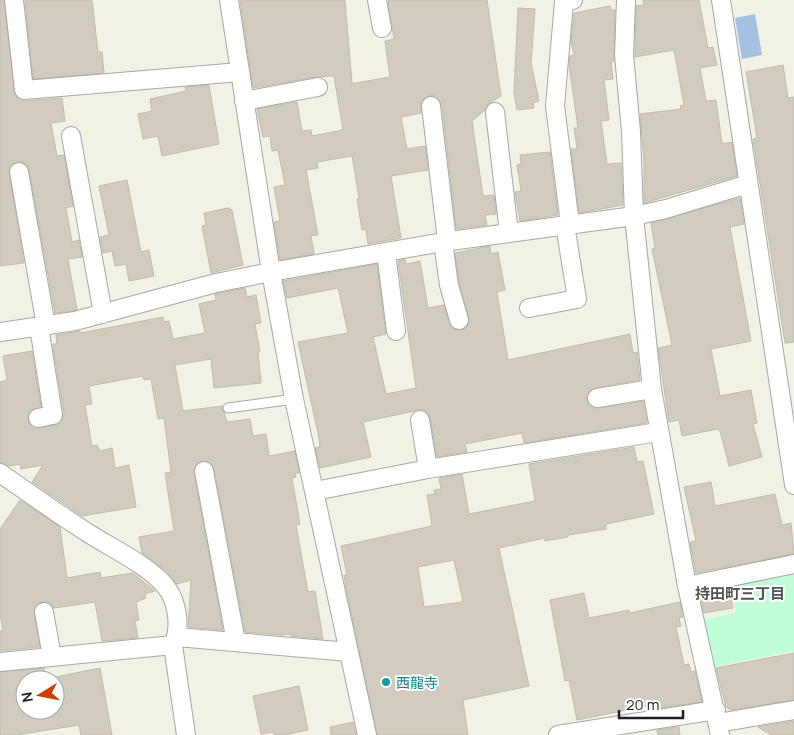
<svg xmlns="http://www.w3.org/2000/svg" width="794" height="735" font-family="Manrope,'Noto Sans JP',sans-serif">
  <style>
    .park { fill: #c1fdd7 }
    .water { fill: #a4c1e1 }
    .building { fill: #d1ccbf; stroke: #c4bca7; fill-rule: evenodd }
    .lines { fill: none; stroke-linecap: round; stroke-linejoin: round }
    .lane-casing { stroke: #a7a7a7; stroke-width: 11 }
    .street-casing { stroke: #a7a7a7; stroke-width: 20 }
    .lane { stroke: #fff; stroke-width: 9 }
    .street { stroke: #fff; stroke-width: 18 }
    .culture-dot { fill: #0f9aa8; stroke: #fff; stroke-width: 2 }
    .labels { text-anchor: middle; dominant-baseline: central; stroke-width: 4; stroke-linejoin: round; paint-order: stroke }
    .culture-label { font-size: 14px; fill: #0d838f; stroke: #fff; text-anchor: start }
    .neighbourhood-label { font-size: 15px; font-weight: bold; fill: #535353; stroke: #fff }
  </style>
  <rect width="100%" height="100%" fill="#f1f1e6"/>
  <path class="park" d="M794 567V651L713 667 703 619 736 613 730 580Z"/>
  <path class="water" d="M755 14 762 55 742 59 735 18Z"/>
  <path class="building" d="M0 0H4L15 96 25 101 62 98 65 121 51 123 57 156 64 155 73 206 66 208 72 242 79 240 82 257 68 259 77 310 73 311 55 313 29 170 22 162 13 164 9 173 24 263 0 266Z
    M25 0H92L98 52H102L104 73 33 79Z
    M240 0H345L352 83H356L390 77 385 41 394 39 388 0H487L501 96 488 104 485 110 472 121 483 196 494 195 496 214 485 215 487 225 456 229 442 105 436 96H429L421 101V113L401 117 407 149 425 146 428 170 391 176 401 238 368 244 366 229 362 230 357 199 359 198 352 156 317 162 318 168 306 170 318 235 311 236 314 254 280 260 274 222 280 221 274 187 285 185 278 150 272 151 270 136 263 137 257 109 297 102 302 131 311 130 312 136 343 130 334 76 316 77 253 88Z
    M643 0H699L708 48 713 47 717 65 700 68 706 101 716 100 722 144 732 142 737 176 644 203V160L640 114 681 109 680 106 684 105 674 50 635 57 636 6 644 5Z
    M610 6 611 10H615L614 61 611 62 613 79 604 80 609 120 601 121 607 164 621 163 623 205 579 213 571 149H577L574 128H578L569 65 570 56 574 55 571 42 574 13Z
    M518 8 535 9 531 63 539 101 533 103 534 108 517 110 514 93Z
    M783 65 788 98 794 97V342L785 343 753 139 757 138 746 72Z
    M209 85 219 144 162 156 158 136 143 139 138 114 152 111 150 99 186 91 185 87Z
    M550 152 558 215 520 221 515 192 521 191 517 165 521 164 520 155Z
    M127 180 141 252 149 250 154 276 129 281 126 264 115 266 112 251 103 253 100 237 109 235 99 186Z
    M740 198 744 224 730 227 751 341 711 349 720 396 751 390 757 423 753 424 762 457 729 466 720 431 718 429 682 436 679 420 669 422 658 348 672 345 652 249 655 248 651 223Z
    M228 208 232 210 243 265 211 273 202 226 206 225 204 213Z
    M490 246 491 254 498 252 505 290 497 292 508 360 630 334 633 353 637 352 640 380 595 388 587 394V400L593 408H598L643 401 647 423 524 443 522 433 465 444 467 452 437 457 430 418 424 409 419 410 363 422 371 457 320 468 315 448 320 447 319 438 298 342 348 333 338 288 287 298 283 281 377 264 386 334 373 337 386 394 416 388 398 261 405 259 406 264 420 261 428 308 444 305 451 327 461 330 467 327 469 318 459 283 455 253Z
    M245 288 247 297 256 295 261 323 255 324 260 351H258L261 383 214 388 211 359 175 365 183 411 222 406 227 422 250 419 253 436 266 434 269 456 295 451 299 473H295L296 477 292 478 300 524 296 525 308 592 315 591 323 639 291 636V634L282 635 245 632 214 469 207 461 197 463 194 473 223 630 188 627 191 580 177 584 166 571 142 553 139 537 174 531 165 473 171 472 164 418 158 419 151 379 144 380 143 376 89 386 92 404 85 405 92 446 97 445 100 451 112 448 115 468 129 465 136 507 82 516 32 482 43 465 21 469 20 464 9 466 0 462V382L7 380 3 356 32 351 41 407 31 410 28 421 35 428 55 425 60 423 64 414 53 347V344H57L56 335 80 331 81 333 163 317 164 322 169 321 173 339 205 333 199 304 216 300 215 294Z
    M634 447 637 462 643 461 654 514 606 524V529L568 535V537L545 541V538L499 548 529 686 463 700 468 735H377L346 588 344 575H347L341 546 432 526 427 495 435 494 434 490 441 489 439 478 462 474 469 514 535 501 529 464ZM454 560 463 602 424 607 418 567Z
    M711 482 715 506 775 494 782 525 791 523 794 554 696 573 690 542 696 541 684 487Z
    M20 500 60 527 67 578 100 572 101 578 133 573 155 591 145 594 146 598 136 602 139 620 135 621 138 638 102 641 95 602 54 608 48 602H43L37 604 34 613 40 647 0 651V631H3L0 614V529Z
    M729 588 733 608 704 613 700 594Z
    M584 593 589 618 629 610 630 613 680 602 683 617 679 618 681 626 676 627 684 665 689 664 691 672 695 671 702 702 653 709 652 705 577 720 569 680 565 681 550 600Z
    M794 653V700L731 710 726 707 716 668Z
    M44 668 46 679 100 668 112 735H81L79 725 16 735H0V672ZM25 680H55V710H25Z
    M299 686 308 730 284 735H274V732L261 734 253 696Z
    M794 721V735H771L758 727Z
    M353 722 356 735H331L330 727Z
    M679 727 680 735H658L657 730Z"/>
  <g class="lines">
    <g class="lane-casing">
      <path id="lane" d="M228 408 294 399"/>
    </g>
    <g class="street-casing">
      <path id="street" d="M14 0 24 90 240 72
        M229 0 271 272 294 399 367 735
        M377 0 382 28
        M626 0 624 55 631 131 634 216 652 389 687 586 720 735
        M721 0 794 485
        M244 101 318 87
        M431 106 447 241
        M495 112 509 233
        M71 136 103 314
        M19 172 46 326
        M570 224 555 106 564 2 573 0
        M443 242 449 285 459 320
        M386 253 396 331
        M529 308 577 299 565 225
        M0 332 75 321 216 283 271 272 443 242 634 216 666 209 748 184
        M597 398 652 389
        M38 418 53 415 39 327
        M420 420 428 469
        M204 471 236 642
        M0 473C29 493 58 514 88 533 111 548 150 566 166 587 178 602 181 628 173 645L186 735
        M315 491 428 469 658 432
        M687 586 794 564
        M44 612 52 657
        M177 637 349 652
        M0 662 173 645
        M718 723 794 710
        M558 735 716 710"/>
    </g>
    <use href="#lane" class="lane"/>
    <use href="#street" class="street"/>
  </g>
  <circle class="culture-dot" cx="386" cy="682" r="5"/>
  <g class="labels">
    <g class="culture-label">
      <text x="396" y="682">西龍寺</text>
    </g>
    <g class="neighbourhood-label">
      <text x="740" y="593">持田町三丁目</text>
    </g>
  </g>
  <g transform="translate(40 695) rotate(260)"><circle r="24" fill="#ffffff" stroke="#a6a6a6"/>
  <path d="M0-4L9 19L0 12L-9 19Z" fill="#d03d00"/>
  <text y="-8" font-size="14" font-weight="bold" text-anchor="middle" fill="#202020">N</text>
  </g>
  <path d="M619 710v8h64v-8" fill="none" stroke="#202020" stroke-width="2.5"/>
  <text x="626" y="710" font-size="15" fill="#202020" stroke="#ffffff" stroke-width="4" paint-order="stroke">20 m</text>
</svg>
